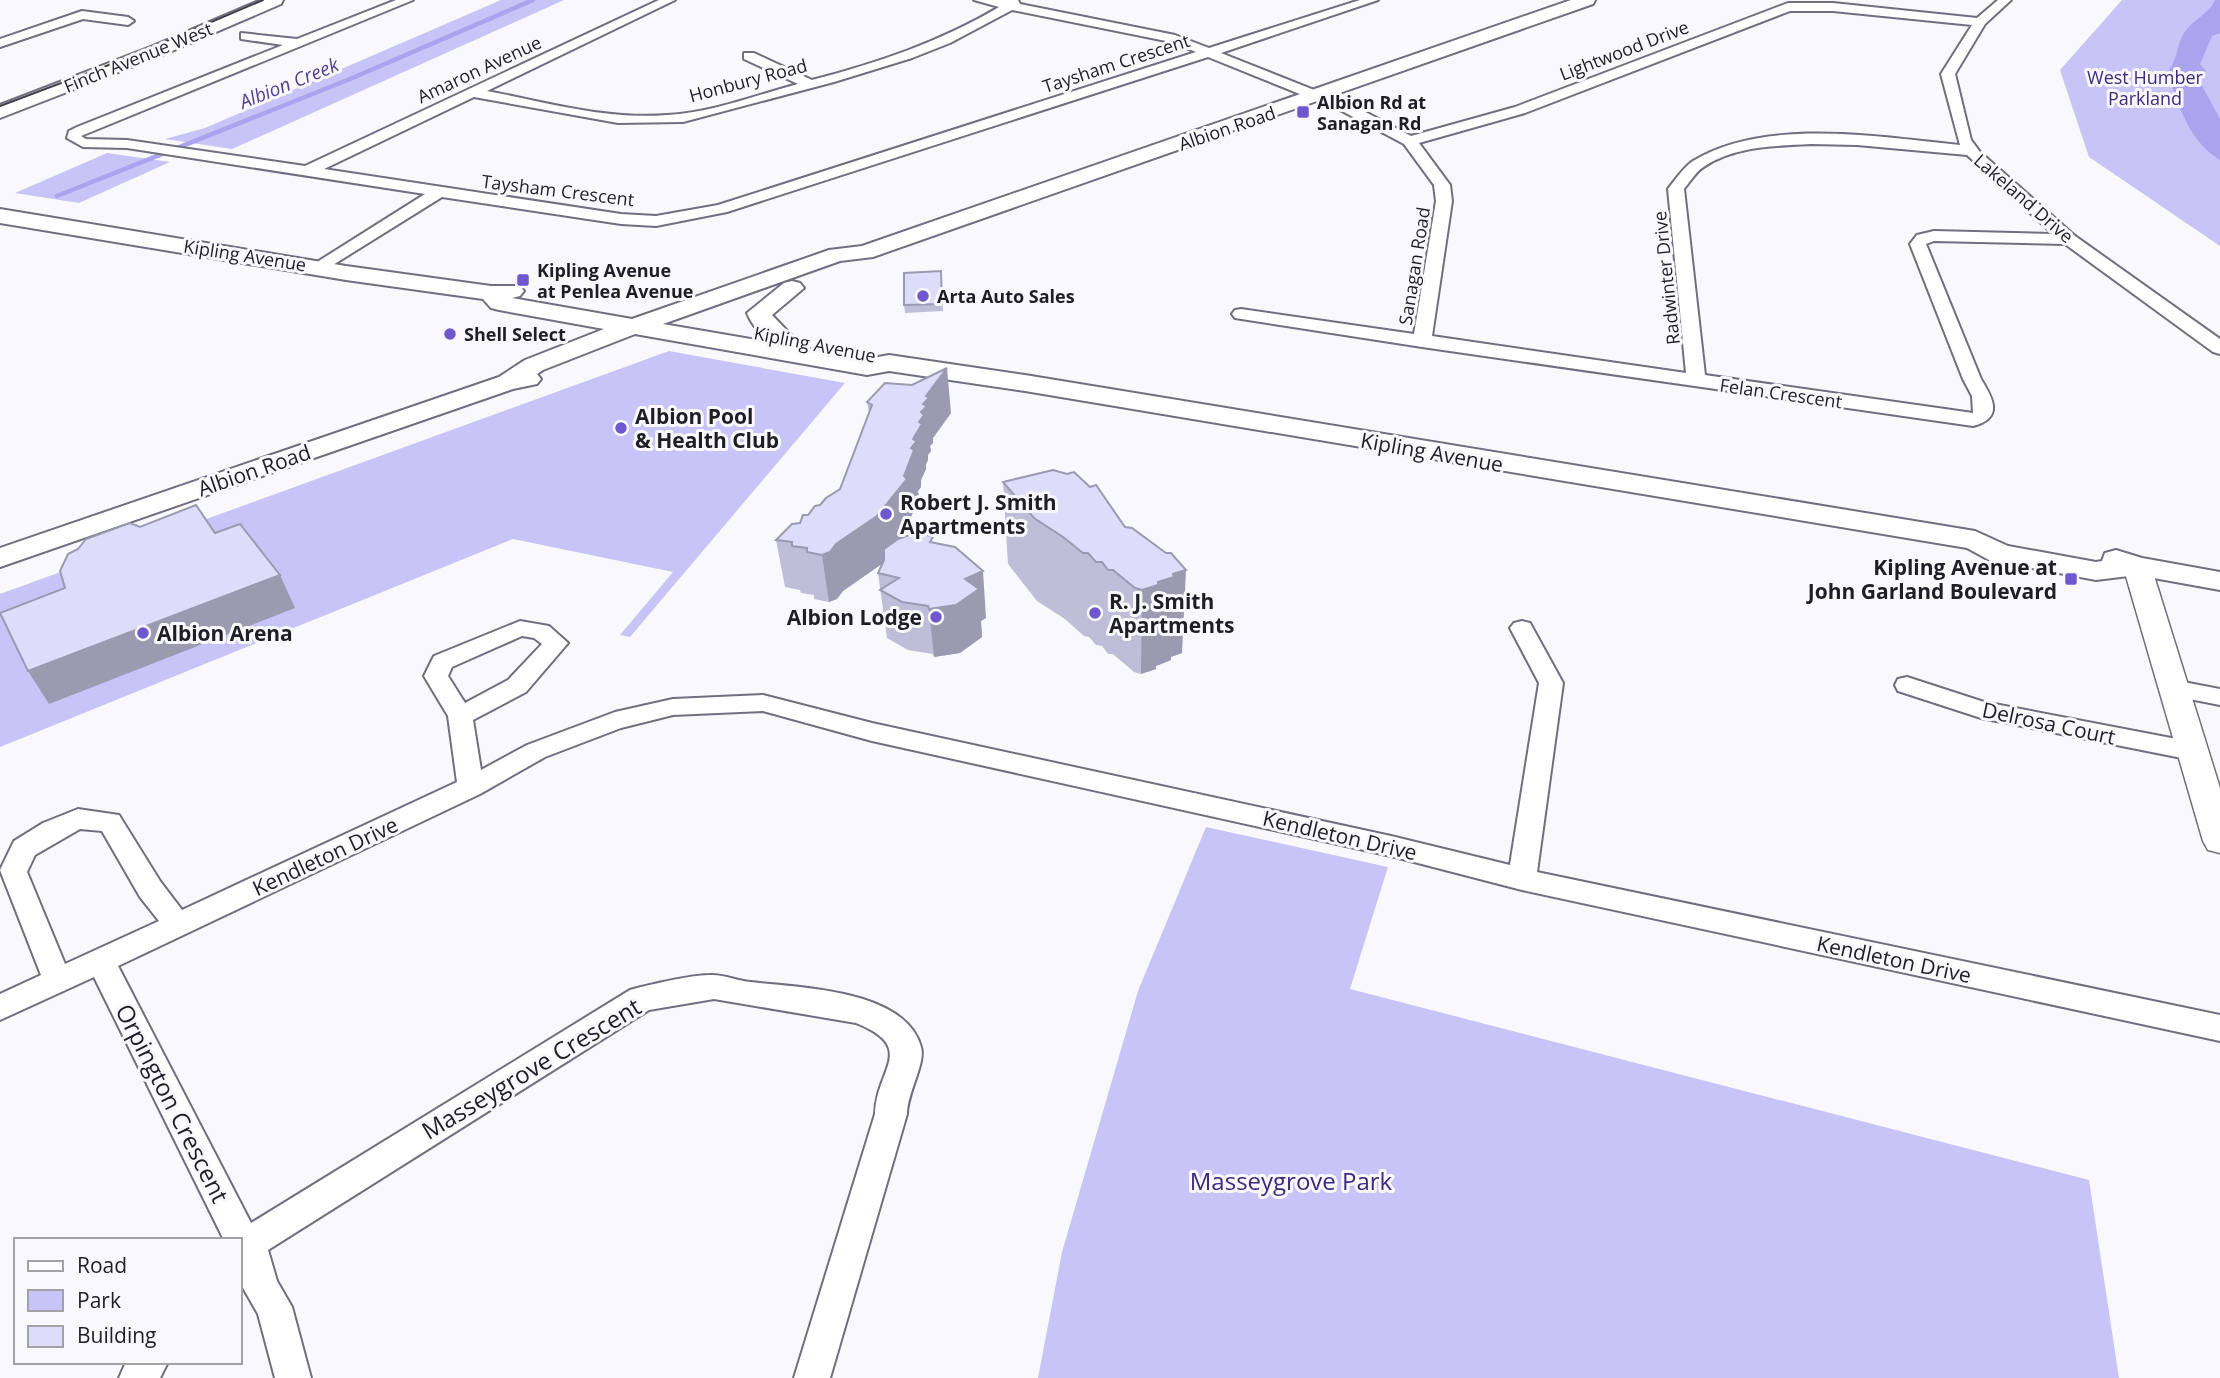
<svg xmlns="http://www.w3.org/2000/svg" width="2220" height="1378" font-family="'Open Sans',sans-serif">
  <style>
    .green { fill: #c8c4f7 }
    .water { fill: #aba3ee }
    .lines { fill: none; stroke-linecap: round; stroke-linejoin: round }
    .stream { stroke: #aba3ee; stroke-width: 4.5 }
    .minor-casing { stroke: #706f80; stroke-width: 4 }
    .tertiary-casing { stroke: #706f80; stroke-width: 3 }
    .secondary-casing { stroke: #706f80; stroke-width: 4 }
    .minor { fill: #fff; fill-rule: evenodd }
    .tertiary { fill: #fff; fill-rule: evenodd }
    .secondary { fill: #fff; fill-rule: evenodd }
    .tram { stroke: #3e3d43; stroke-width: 2 }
    .wall { fill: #bfbdd8 }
    .shaded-wall { fill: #9b9ab0 }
    .building { fill: #dedcfb; stroke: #9b9ab0; stroke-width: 2 }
    .poi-dot { fill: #6f57d0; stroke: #f9f9fd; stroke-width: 2.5 }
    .labels { text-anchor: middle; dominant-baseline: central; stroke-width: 6; stroke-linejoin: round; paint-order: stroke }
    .far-street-label { font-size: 18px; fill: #1f1e25; stroke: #f9f9fd }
    .far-park-label { font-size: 18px; fill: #3d297e; stroke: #f9f9fd }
    .far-poi-label { font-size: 18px; font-weight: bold; fill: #1f1e25; stroke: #f9f9fd; text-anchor: start }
    .far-water-label { font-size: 19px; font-style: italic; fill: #4f3e95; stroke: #f9f9fd }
    .poi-label { font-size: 21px; font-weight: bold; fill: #1f1e25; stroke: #f9f9fd; text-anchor: start }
    .street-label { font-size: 21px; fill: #1f1e25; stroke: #f9f9fd }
    .near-street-label { font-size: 24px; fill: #1f1e25; stroke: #f9f9fd }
    .near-park-label { font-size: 24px; fill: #3d297e; stroke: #f9f9fd }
  </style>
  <rect width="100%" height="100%" fill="#f9f9fd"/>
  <path class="green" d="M501 0H564L232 149 165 139 205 128Z
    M2122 0H2220V246L2089 157 2060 70Z
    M107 153 170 162 79 203 15 193Z
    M669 351 845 383 630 637 620 635 673 572 513 539 0 747V594Z
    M1206 827 1388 867 1350 989 2089 1180 2119 1378H1038L1062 1252 1138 991Z"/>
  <path class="water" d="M2215 0H2220V33L2212 36 2200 64 2206 71 2200 82 2220 119V160C2188 140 2180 107 2167 73 2179 56 2175 52 2182 37 2189 21 2208 16 2215 0Z"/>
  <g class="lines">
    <path class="stream" d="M57 196 350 79 533 0"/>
    <g class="minor-casing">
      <path id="minor" d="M396 0H413L81 136 86 139 127 140 305 166 659 0H675L487 91C546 102 607 120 667 115 711 113 756 95 798 84L744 59V53H754L812 80C877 63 940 42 999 7L974 0H1018L1020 4 1175 35 1209 48 1360 0H1378L1221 53 1352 105 1411 136 1515 107 1788 3H1833L1977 18 1998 0H2011L1985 24 1955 74 1971 140 1980 152 2075 236 2220 339V354L2213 352 2065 244 1934 241 1926 244 1981 379C1994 400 2003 418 1973 426L1422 347 1235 318 1232 314 1235 310 1241 309 1414 334 1436 201 1434 185 1404 144 1342 111 1208 57 727 212 656 226 621 224 442 197 320 273 314 272 311 268 314 264 425 194 127 148 83 147 67 138 69 131 77 127 283 45 241 39V33L297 39ZM1012 10 1171 42 1196 52 718 205 656 216 621 214 324 169 474 97 618 123 683 122 834 82 912 58 950 43ZM1790 11H1833L1972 25 1941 74 1960 145C1880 137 1765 117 1693 161 1684 167 1675 180 1668 189L1686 373 1432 336 1452 201 1450 185 1419 143 1525 113ZM1811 144 1857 145 1967 155 2053 234 1934 231 1917 235 1910 244 1963 379 1972 396 1973 413 1705 375 1684 189C1689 183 1695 173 1702 168 1733 146 1775 146 1811 144Z
        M82 11 128 17 134 21 128 25 83 19 0 47V39Z
        M520 621 549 626 568 643 526 692 473 720 481 770 527 745 615 712 673 699 763 695 872 723 1391 836 1510 865 1539 683 1510 628 1514 623 1522 621 1530 623 1563 683 1537 872 2220 1015V1041L1522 890 1391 856 872 741 763 711 673 715 621 728 545 757 480 794 118 966 251 1223 630 990 641 987C663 982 686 976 709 975 724 974 737 981 751 982 800 988 905 989 921 1047 926 1063 907 1093 907 1114L830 1378H794L875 1114C876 1069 918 1048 856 1023L714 999 649 1010 268 1250 277 1281 292 1307 311 1378H275L258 1314 242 1286 240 1240H224L94 977 0 1020V994L41 975 0 870 14 841 43 823 78 809 119 815 160 881 182 910 457 782 448 716 424 676 434 656ZM522 636 534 638 542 644 508 680 465 703 448 676 452 667ZM80 829 102 831 140 897 159 921 65 964 27 872 35 855Z
        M1907 677 1984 702 2192 742 2201 745 2205 751 2201 757 2192 760 1981 718 1898 691 1895 685 1898 679Z
        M2173 680 2220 689V705L2164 694 2161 688 2164 682Z
        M126 1362H168L160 1378H119Z"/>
    </g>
    <g class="tertiary-casing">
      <path id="tertiary" d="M2137 558 2147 560 2151 566 2220 788V853L2208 850 2203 841 2123 566 2127 560Z"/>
    </g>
    <g class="secondary-casing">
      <path id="secondary" d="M261 0H283L281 4 165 54 0 118V105L153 46Z
        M1571 0H1595L1593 4 873 257 840 261 663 324 867 359 889 355 1025 375 1975 531 2008 546 2096 562 2102 561 2105 553 2116 550 2142 558 2220 572V590L2137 575 2096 580 1989 560 1967 548 1025 391 889 371 867 375 635 334 543 370 537 374 541 379 537 384 513 389 0 567V548L499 377 525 360 604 329 499 310 491 308 483 299 346 280 0 223V209L346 266 491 286H520L524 291 520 296 512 298 632 319 829 250 862 246Z
        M792 281 800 283 804 288 772 315 792 336 789 341C770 346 754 330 747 313L784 283Z"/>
    </g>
    <use href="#minor" class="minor"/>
    <use href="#tertiary" class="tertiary"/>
    <use href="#secondary" class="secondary"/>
    <path class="tram" d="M0 106 122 60 263 0"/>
  </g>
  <path class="wall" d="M941 271 943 311 905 313 904 305Z
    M867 402 951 413 933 438V443L930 446 931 451 928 455V460L926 464V469L921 480V487L918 491 919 497 911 517 912 525 903 537 934 543 986 618 981 621 982 637 960 653 934 657 933 654 908 650 887 638 878 573 882 564 843 591 837 599 829 602 814 599V595L801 593 800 590 785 587 776 540 800 523 808 515 840 489 869 413Z
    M1003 482 1125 527 1182 653 1171 657V660L1156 666V669L1141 674 1134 672 1113 654H1108L1102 646 1096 645 1089 637 1084 636 1065 619 1037 601 1008 564Z"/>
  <path class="shaded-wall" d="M947 368 951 413 933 438V443L930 446 931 451 928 455V460L926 464V469L921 480V487L918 491 919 497 911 517 912 525 883 563 843 591 837 599 829 602 822 555 836 544 904 476 913 439 926 396Z
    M1186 570 1182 653 1171 657V660L1156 666V669L1141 674 1142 590 1173 574Z
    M983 571 986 618 981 621 982 637 960 653 934 657 929 609 965 579Z
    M280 575 295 608 49 704 28 671Z"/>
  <path class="building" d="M941 271 942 304 904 305V273Z
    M947 368 926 396 929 398 923 404 927 406 921 412 924 415 919 422 922 424 913 439 917 441 911 448 914 450 904 476 907 479 877 516 836 544 830 552 822 555 807 552V548L792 546V542L776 540 792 524 800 523 803 515H808L815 506 820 505 826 498 840 489 872 405 867 402 885 383 912 385Z
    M1053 470 1067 474 1074 472 1090 487 1096 485 1125 527 1132 528 1166 553H1171L1186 570 1173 574 1174 577 1158 582V585L1142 590 1135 588 1113 570H1108L1102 562H1096L1088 553H1083L1063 537 1034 518 1003 482Z
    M196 505 215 533 240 524 280 575 28 671 0 613 65 588 60 571 68 554 78 549 86 539 130 523 140 527Z
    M918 532 933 537 930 542 955 547 983 571 965 579 979 589 956 605 929 609 928 606 902 602 880 590 899 578 878 573 884 560V549L898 539Z"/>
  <g class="poi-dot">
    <rect x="1296" y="105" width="14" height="14" rx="3.5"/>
    <rect x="516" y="273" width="14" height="14" rx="3.5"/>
    <circle cx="923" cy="296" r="7"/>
    <circle cx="450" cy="334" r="7"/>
    <circle cx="621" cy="428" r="7"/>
    <circle cx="886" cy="514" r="7"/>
    <rect x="2064" y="572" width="14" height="14" rx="3.5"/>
    <circle cx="1095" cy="613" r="7"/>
    <circle cx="936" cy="617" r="7"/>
    <circle cx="143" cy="633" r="7"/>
  </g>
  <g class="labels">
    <g class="far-street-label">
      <text transform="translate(1624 50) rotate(-21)">Lightwood Drive</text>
      <text transform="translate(138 57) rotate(-22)">Finch Avenue West</text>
      <text transform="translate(1116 63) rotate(-18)">Taysham Crescent</text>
      <text transform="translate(479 69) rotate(-25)">Amaron Avenue</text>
      <text transform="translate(748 80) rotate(-15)">Honbury Road</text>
      <text transform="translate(1227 128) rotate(-19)">Albion Road</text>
      <text transform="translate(558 190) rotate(7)">Taysham Crescent</text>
      <text transform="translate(2024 198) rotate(41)">Lakeland Drive</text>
      <text transform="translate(245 255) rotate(9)">Kipling Avenue</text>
      <text transform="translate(1414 266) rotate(-81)">Sanagan Road</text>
      <text transform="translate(1666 278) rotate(-96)">Radwinter Drive</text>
      <text transform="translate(815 344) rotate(11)">Kipling Avenue</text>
      <text transform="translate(1781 393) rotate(8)">Felan Crescent</text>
    </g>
    <g class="far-park-label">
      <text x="2145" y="77">West Humber<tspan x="2145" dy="21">Parkland</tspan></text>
    </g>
    <g class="far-poi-label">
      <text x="1317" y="102">Albion Rd at<tspan x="1317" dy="21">Sanagan Rd</tspan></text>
      <text x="537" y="270">Kipling Avenue<tspan x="537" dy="21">at Penlea Avenue</tspan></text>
      <text x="937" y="296">Arta Auto Sales</text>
      <text x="464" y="334">Shell Select</text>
    </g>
    <g class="far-water-label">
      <text transform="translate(289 83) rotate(-22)">Albion Creek</text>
    </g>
    <g class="poi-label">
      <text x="635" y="416">Albion Pool<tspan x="635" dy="24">&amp; Health Club</tspan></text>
      <text x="900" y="502">Robert J. Smith<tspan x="900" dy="24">Apartments</tspan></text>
      <text x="2057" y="567" text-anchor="end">Kipling Avenue at<tspan x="2057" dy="24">John Garland Boulevard</tspan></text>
      <text x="1109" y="601">R. J. Smith<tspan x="1109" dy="24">Apartments</tspan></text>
      <text x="922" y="617" text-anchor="end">Albion Lodge</text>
      <text x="157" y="633">Albion Arena</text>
    </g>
    <g class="street-label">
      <text transform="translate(1432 452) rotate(10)">Kipling Avenue</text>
      <text transform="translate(254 470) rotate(-19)">Albion Road</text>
      <text transform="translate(2049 723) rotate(12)">Delrosa Court</text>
      <text transform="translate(1340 835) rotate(13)">Kendleton Drive</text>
      <text transform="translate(325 856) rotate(-25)">Kendleton Drive</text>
      <text transform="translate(1894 959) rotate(12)">Kendleton Drive</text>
    </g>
    <g class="near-street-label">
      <text transform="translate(531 1068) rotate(-31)">Masseygrove Crescent</text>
      <text transform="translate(173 1103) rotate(63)">Orpington Crescent</text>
    </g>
    <g class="near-park-label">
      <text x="1291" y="1180">Masseygrove Park</text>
    </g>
  </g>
  <rect x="14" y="1238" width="228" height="126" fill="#f9f9fd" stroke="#a2a1a7" stroke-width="2"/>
  <rect x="28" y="1261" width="35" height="10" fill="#ffffff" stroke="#a2a1a7" stroke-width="2"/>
  <text x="77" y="1273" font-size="21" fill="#1f1e25">Road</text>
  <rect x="28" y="1290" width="35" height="21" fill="#c8c4f7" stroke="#a2a1a7" stroke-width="2"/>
  <text x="77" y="1308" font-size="21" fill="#1f1e25">Park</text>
  <rect x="28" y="1326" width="35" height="21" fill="#dedcfb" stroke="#a2a1a7" stroke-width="2"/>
  <text x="77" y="1343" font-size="21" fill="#1f1e25">Building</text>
</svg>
